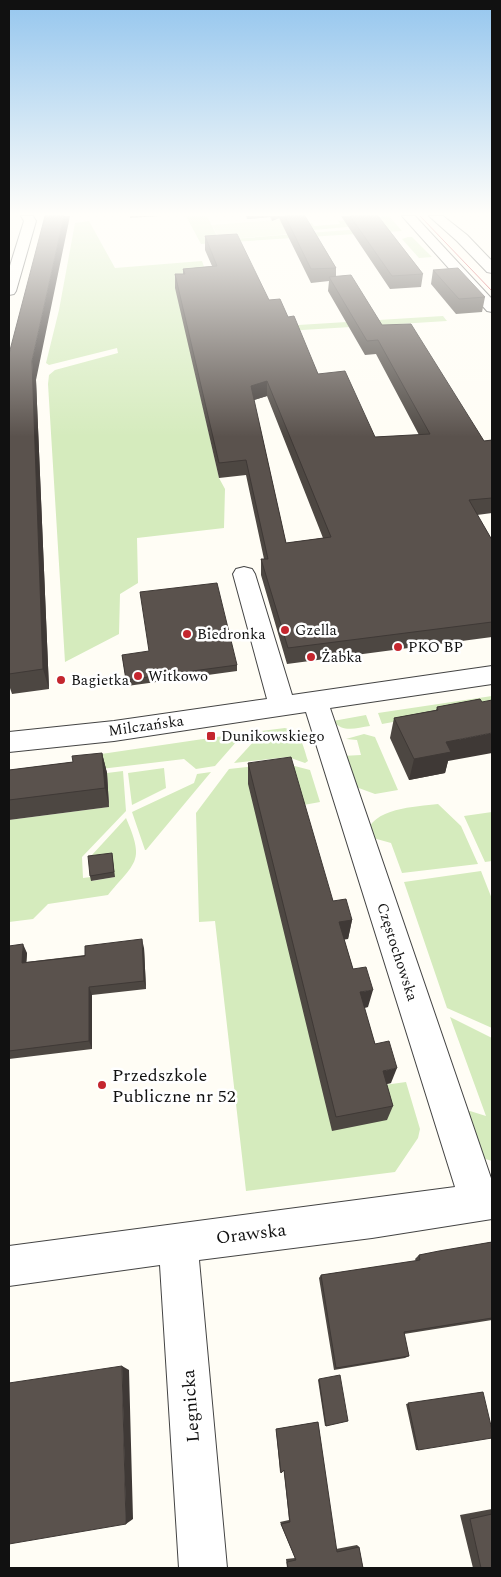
<svg xmlns="http://www.w3.org/2000/svg" width="501" height="1577" font-family="Spectral,serif">
  <style>
    .green { fill: #d5ebbd }
    .pitch { fill: #e6f2cf }
    .lines { fill: none; stroke-linecap: round; stroke-linejoin: round }
    .minor-casing { stroke: #444; stroke-width: 2 }
    .minor { fill: #fff; fill-rule: evenodd }
    .tram { stroke: #c4262e; stroke-width: 1 }
    .wall { fill: #4d4742; fill-rule: evenodd }
    .shaded-wall { fill: #3f3936 }
    .building { fill: #5a524d; stroke: #3f3936; fill-rule: evenodd }
    .poi-dot { fill: #c4262e; stroke: #fff; stroke-width: 2 }
    .labels { text-anchor: middle; dominant-baseline: central; stroke-width: 5; stroke-linejoin: round; paint-order: stroke }
    .poi-label { font-size: 15px; fill: #111; stroke: #fff; text-anchor: start }
    .street-label { font-size: 15px; fill: #111; stroke: #fff }
    .near-poi-label { font-size: 18px; fill: #111; stroke: #fff; text-anchor: start }
    .near-street-label { font-size: 18px; fill: #111; stroke: #fff }
  </style>
  <rect width="100%" height="100%" fill="#fffdf5"/>
  <path class="green" d="M186 216H207L219 240 361 229 358 226 314 230 309 223H312L314 226 340 224 338 221 389 216 402 231 201 244Z
    M89 221 115 268 202 261 211 286 186 332 443 316 447 321 187 337 219 478 225 489 224 528 137 538 138 583 120 594 119 634 65 662 48 384 49 375 55 370 118 353 117 348 49 365 46 363 59 310 75 223Z
    M408 237H412L432 257 419 258 402 239Z
    M492 696V704L382 724 378 713Z
    M366 715 370 726C356 728 343 733 333 721Z
    M285 728C302 733 303 746 308 761L305 763 288 757 234 763 255 740 262 743 268 734 261 731Z
    M244 733 215 766 196 769 184 759 76 772 74 758Z
    M364 734 375 737 398 790 375 794 356 787 342 756 361 755 357 740 346 739Z
    M283 763 310 770 320 802 298 806 377 1086 406 1082 420 1129 418 1138 395 1172 246 1191 215 921 199 922 196 813 229 769Z
    M164 768 166 788 132 805 128 773Z
    M123 771 126 811 82 857 83 878 91 877 92 881 115 877 91 861V856L126 818C145 862 136 861 108 895L48 904 33 919 9 922V820L109 807 107 773Z
    M211 772 146 850H145L132 812 194 783 197 774Z
    M438 804 461 826 478 864 402 873 391 843 366 836C371 807 416 807 438 804Z
    M492 812V861L485 862 464 816Z
    M481 871 492 899V1028L447 1008 404 882Z
    M450 1017 492 1038V1161L476 1156 467 1112 470 1111 486 1116Z"/>
  <path class="pitch" d="M290 219 300 233 220 240 212 225Z"/>
  <g class="lines">
    <g class="minor-casing">
      <path id="minor" d="M21 216H33L36 221 16 291 14 294 9 295V269L24 221Z
        M402 216H415L492 299V312L487 311Z
        M429 216H443L467 235 492 261V273L487 272 457 241Z
        M244 567 252 569 255 574 292 695 492 666V684L330 708 492 1181V1219L372 1238 199 1260 227 1568H179L160 1265 9 1286V1246L455 1187 306 712 114 741 9 752V732L114 721 267 699 233 574 236 569Z"/>
    </g>
    <use href="#minor" class="minor"/>
    <path class="tram" d="M420 216 492 291"/>
  </g>
  <path class="wall" d="M246 216H305L336 268V277L382 325 484 441 492 440V513L477 515 492 540V637L287 664 261 575V559H264L246 475 219 478 175 288V274H183V269L212 266 205 250V236L269 300 288 317 318 374 375 437 419 435 376 354 365 355 328 291 329 281 311 283 279 218 272 221 270 217 247 219ZM267 396 323 538 286 543 254 400Z
    M341 216H378L423 274 421 287 390 289Z
    M433 270 485 297 482 312 456 314 431 284Z
    M9 354 36 380 49 689 12 694 9 685Z
    M122 655 237 665V671L127 686Z
    M480 699 448 761 445 773 409 780 390 738 394 718 436 710 437 707Z
    M102 753 107 773 109 807 9 820V770L73 762Z
    M248 763 333 901 352 920 348 939H344L353 969 368 1007 364 1008 375 1044 391 1083 386 1084 393 1106 387 1120 332 1131 248 784Z
    M112 853 115 877 91 881 90 876Z
    M9 946 27 953 26 962 144 948 146 989 92 995V1049L9 1059Z
    M492 1242V1320L404 1334 409 1356 405 1358 334 1370 319 1278 321 1275 416 1261 415 1259 419 1255Z
    M319 1379 348 1421 325 1426 318 1380Z
    M483 1392 418 1450H416L406 1404Z
    M318 1422 336 1549 357 1545 359 1547 363 1568H287L286 1559 295 1558 280 1522 289 1520 284 1471 281 1473 280 1472 276 1429Z
    M492 1509V1568H473L460 1515Z"/>
  <path class="shaded-wall" d="M64 216H70L36 380 49 689 43 669 32 361Z
    M130 216H160L130 218Z
    M247 216H270V217L247 219Z
    M272 216H279V218L272 221Z
    M267 381V396L251 401V386Z
    M492 733V753L448 761 445 773 409 780 414 759 446 742Z
    M102 753 107 773 109 807 105 788Z
    M352 920 348 939 336 941 339 922Z
    M142 939 144 948 146 989 144 981Z
    M23 944 27 953 26 971 22 963Z
    M89 987 92 995V1049L89 1041Z
    M373 990 368 1007 356 1009 360 992Z
    M397 1068 391 1083 377 1086 383 1071Z
    M122 1366 129 1370 133 1519 126 1524Z"/>
  <path class="building" d="M45 216H64L32 361 43 669 9 674V354Z
    M285 216H305L336 268 311 269Z
    M350 216H378L423 274 392 276Z
    M237 234 269 300 280 299 288 317 294 316 318 374 345 371 375 437 430 434 378 340 367 341 329 277 351 275 382 325 411 324 484 441 492 440V498L469 500 492 540V622L288 648 261 559H268L246 460 219 463 175 274H185L183 269 217 266 205 236ZM267 381 331 537 286 543 251 386Z
    M458 268 485 297 459 299 433 270Z
    M217 583 237 665 126 680 122 655 149 651 140 592Z
    M480 699 482 702 492 700V733L446 742 451 752 414 759 394 718 438 710 437 707Z
    M102 753 105 788 9 800V770L73 762 72 756Z
    M291 757 333 901 346 899 352 920 339 922 353 969 366 967 373 990 360 992 375 1044 389 1041 397 1068 383 1071 393 1106 336 1117 248 763Z
    M112 853 114 872 90 876 88 856Z
    M142 939 144 981 89 987V1041L9 1051V946L23 944 22 963 85 956V946Z
    M492 1242V1318L404 1332 409 1356 336 1368 321 1275 420 1260 419 1255 439 1251Z
    M122 1366 126 1524 9 1544V1383Z
    M340 1375 348 1421 326 1426 319 1379Z
    M483 1392 492 1430V1438L418 1450 408 1403Z
    M318 1422 337 1552 359 1547 363 1568H288L287 1562 296 1560 281 1524 290 1522 284 1470 281 1473 276 1429Z
    M492 1514V1568H481L470 1519Z"/>
  <linearGradient id="sky" x2="0" y2="1"><stop stop-color="#95c6ee"/><stop offset="0.49" stop-color="#fffefa"/><stop offset="1" stop-color="#fffefa" stop-opacity="0"/></linearGradient>
  <rect width="501" height="437" fill="url(#sky)"/>
  <g class="poi-dot">
    <circle cx="285" cy="630" r="5"/>
    <circle cx="187" cy="634" r="5"/>
    <circle cx="398" cy="647" r="5"/>
    <circle cx="311" cy="657" r="5"/>
    <circle cx="138" cy="676" r="5"/>
    <circle cx="61" cy="680" r="5"/>
    <rect x="206" y="731" width="10" height="10" rx="2.5"/>
    <circle cx="102" cy="1085" r="5"/>
  </g>
  <g class="labels">
    <g class="poi-label">
      <text x="295" y="630">Gzella</text>
      <text x="197" y="634">Biedronka</text>
      <text x="408" y="647">PKO BP</text>
      <text x="321" y="657">Żabka</text>
      <text x="148" y="676">Witkowo</text>
      <text x="71" y="680">Bagietka</text>
      <text x="221" y="736">Dunikowskiego</text>
    </g>
    <g class="street-label">
      <text transform="translate(146 726) rotate(-8)">Milczańska</text>
      <text transform="translate(397 952) rotate(72)">Częstochowska</text>
    </g>
    <g class="near-poi-label">
      <text x="112" y="1075">Przedszkole<tspan x="112" dy="21">Publiczne nr 52</tspan></text>
    </g>
    <g class="near-street-label">
      <text transform="translate(251 1234) rotate(-7)">Orawska</text>
      <text transform="translate(191 1406) rotate(-94)">Legnicka</text>
    </g>
  </g>
  <rect width="501" height="1577" fill="none" stroke="#111111" stroke-width="20"/>
</svg>
